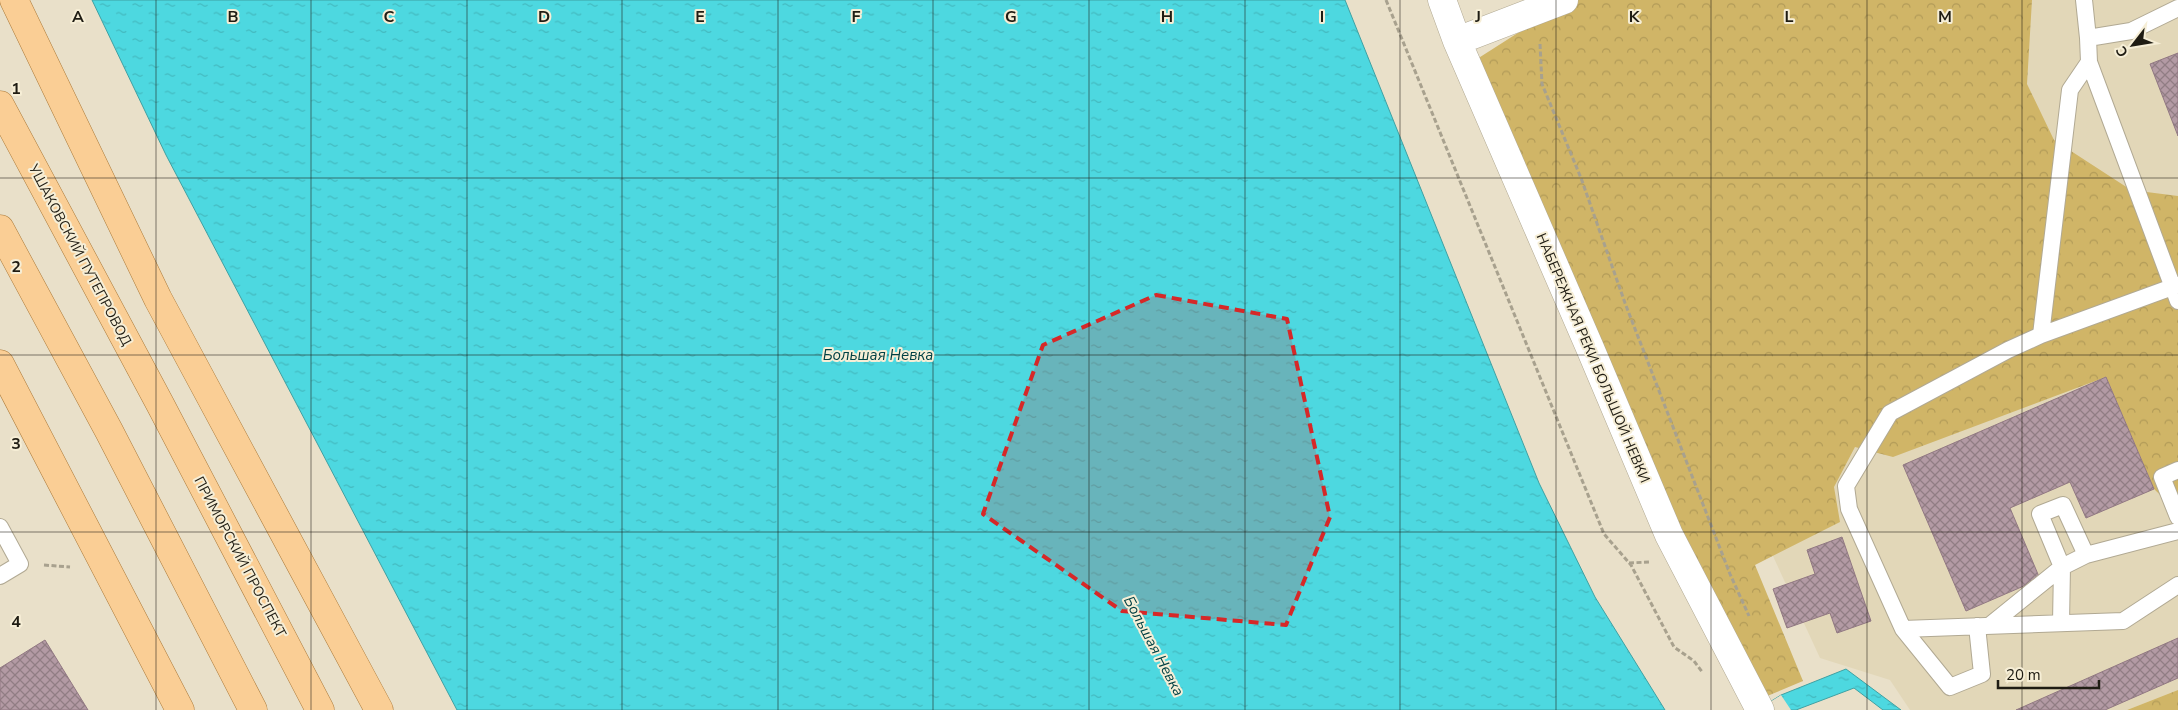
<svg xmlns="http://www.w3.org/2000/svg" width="2178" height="710" font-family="'Nunito Sans',sans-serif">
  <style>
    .built { fill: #e2d7b8 }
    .forest { fill: url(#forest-crowns) }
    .water { fill: url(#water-ripples); stroke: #3fa0a2 }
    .pier { fill: #e9e0c9 }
    .building { fill: url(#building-cross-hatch); stroke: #917882 }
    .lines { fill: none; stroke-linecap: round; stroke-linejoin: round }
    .lane-casing { stroke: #b1a993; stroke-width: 18 }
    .street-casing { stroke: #b1a993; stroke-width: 29 }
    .primary-casing { stroke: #ab7a3a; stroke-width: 29 }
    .path { stroke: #a8a18e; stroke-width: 3; stroke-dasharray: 5 2.5; stroke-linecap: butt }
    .lane { stroke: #fff; stroke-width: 16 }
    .street { stroke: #fff; stroke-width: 28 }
    .primary { stroke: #face95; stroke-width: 28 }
    .marked { fill: #d62828; fill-opacity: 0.2; stroke: #d62828; stroke-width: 4; stroke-dasharray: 10 6; stroke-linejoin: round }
    .grid { fill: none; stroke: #1f1c13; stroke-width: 1; stroke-opacity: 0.55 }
    .labels { text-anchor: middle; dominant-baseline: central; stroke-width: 4; stroke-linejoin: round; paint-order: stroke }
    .street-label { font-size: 14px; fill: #1f1c13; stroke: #f6eed6 }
    .water-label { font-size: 15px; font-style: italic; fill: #004144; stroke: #f6eed6 }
    .grid-label { font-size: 16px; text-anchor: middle; font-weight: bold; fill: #1f1c13; stroke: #f6eed6; stroke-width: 4; stroke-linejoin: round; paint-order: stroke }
  </style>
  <defs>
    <pattern id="forest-crowns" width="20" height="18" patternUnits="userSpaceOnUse" patternTransform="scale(1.25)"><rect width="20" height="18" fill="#d0b567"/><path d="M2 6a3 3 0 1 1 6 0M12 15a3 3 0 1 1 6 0" fill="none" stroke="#b29b58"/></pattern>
    <pattern id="water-ripples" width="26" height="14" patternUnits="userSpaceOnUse" patternTransform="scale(1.25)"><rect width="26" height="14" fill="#4dd8e0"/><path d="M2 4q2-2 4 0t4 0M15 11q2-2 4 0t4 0" fill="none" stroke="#43b9bf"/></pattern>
    <pattern id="building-cross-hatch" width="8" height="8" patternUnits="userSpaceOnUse" patternTransform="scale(1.25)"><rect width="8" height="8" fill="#b39aa4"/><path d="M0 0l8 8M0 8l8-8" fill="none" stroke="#917d84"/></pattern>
  </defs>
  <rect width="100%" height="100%" fill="#e9e0c9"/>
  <path class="built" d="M1709 0H2178V690L2127 710H1910L1890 680 1820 658 1546 64Z"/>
  <path class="forest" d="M1563 0H2032L2027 84 2054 140 2131 190 2178 196V512L2154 489 2106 377 1893 457 1855 447 1834 487 1840 522 1755 565 1803 681 1760 699 1664 496 1477 59 1524 29Z
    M2178 690V710H2127Z"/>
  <path class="water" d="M92 0H1345L1539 483 1595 597 1665 710H457L166 155Z
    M1846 669 1901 710H1883L1854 688 1796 710H1757L1781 695Z"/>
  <path class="pier" d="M1781 695 1791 710H1757Z"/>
  <path class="building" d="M2178 53V136L2150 64Z
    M2106 377 2154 489 2086 518 2070 482 2010 508 2040 579 1966 611 1903 465Z
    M1842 537 1871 621 1837 633 1830 613 1787 628 1773 589 1815 574 1807 550Z
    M2178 638V678L2105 710H2016Z
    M45 640 88 710H0V668Z"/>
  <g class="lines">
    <g class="lane-casing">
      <path id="lane" d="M2084 0 2088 38
        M2089 62 2178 301
        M2041 335 2070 90 2089 62 2088 38 2131 31 2178 8
        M2178 470 2162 477 2178 517
        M0 527 20 564 0 576
        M2061 623 2062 567 2040 514 2063 505 2086 555 2178 531
        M1977 626 1982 674 1950 687 1903 629 1849 509 1846 486 1890 413 2008 350 2041 335 2178 285
        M1989 626 2062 567 2086 555
        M1903 629 2123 621 2178 585"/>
    </g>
    <g class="street-casing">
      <path id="street" d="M1442 0 1457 41 1590 348 1669 535 1760 710
        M1457 41 1564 0"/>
    </g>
    <g class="primary-casing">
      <path id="primary" d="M14 0 158 299 379 710
        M0 105 160 404 320 710
        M0 229 109 431 253 710
        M0 364 180 710"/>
    </g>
    <path class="path" d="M1386 0 1604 534 1631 565 1674 647 1694 661 1703 673
      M1540 44 1542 84 1581 178 1625 303 1730 574 1749 616
      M1629 563 1649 562
      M44 565 70 567"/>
    <use href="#lane" class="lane"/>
    <use href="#street" class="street"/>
    <use href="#primary" class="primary"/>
  </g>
  <path class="marked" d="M1156 295 1287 319 1330 517 1286 625 1122 611 983 514 1043 345Z"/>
  <path class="grid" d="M156 0V710M311 0V710M467 0V710M622 0V710M778 0V710M933 0V710M1089 0V710M1245 0V710M1400 0V710M1556 0V710M1711 0V710M1867 0V710M2022 0V710M0 178H2178M0 355H2178M0 532H2178"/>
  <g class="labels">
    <g class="street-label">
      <text transform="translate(80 255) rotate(62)">УШАКОВСКИЙ ПУТЕПРОВОД</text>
      <text transform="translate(1593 358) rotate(67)">НАБЕРЕЖНАЯ РЕКИ БОЛЬШОЙ НЕВКИ</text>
      <text transform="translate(240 557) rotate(62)">ПРИМОРСКИЙ ПРОСПЕКТ</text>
    </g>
    <g class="water-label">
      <text x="878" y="355">Большая Невка</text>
      <text transform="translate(1154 646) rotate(62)">Большая Невка</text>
    </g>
  </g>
  <g class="grid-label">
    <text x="78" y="22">A</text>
    <text x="233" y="22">B</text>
    <text x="389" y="22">C</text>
    <text x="544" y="22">D</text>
    <text x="700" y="22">E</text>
    <text x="856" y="22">F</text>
    <text x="1011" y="22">G</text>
    <text x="1167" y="22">H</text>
    <text x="1322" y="22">I</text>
    <text x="1478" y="22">J</text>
    <text x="1634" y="22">K</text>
    <text x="1789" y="22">L</text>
    <text x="1945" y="22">M</text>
    <text x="16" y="94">1</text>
    <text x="16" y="272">2</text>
    <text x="16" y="449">3</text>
    <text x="16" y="627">4</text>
  </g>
  <g transform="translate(2133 45) rotate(239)" stroke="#f6eed6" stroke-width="4" paint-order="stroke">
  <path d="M0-4L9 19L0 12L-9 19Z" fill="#1f1c13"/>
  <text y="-8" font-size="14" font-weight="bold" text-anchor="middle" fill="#1f1c13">С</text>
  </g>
  <path d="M1998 680v8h101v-8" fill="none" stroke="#1f1c13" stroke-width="2.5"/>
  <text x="2006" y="680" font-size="15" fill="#1f1c13" stroke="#f6eed6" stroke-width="4" paint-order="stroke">20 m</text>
</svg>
